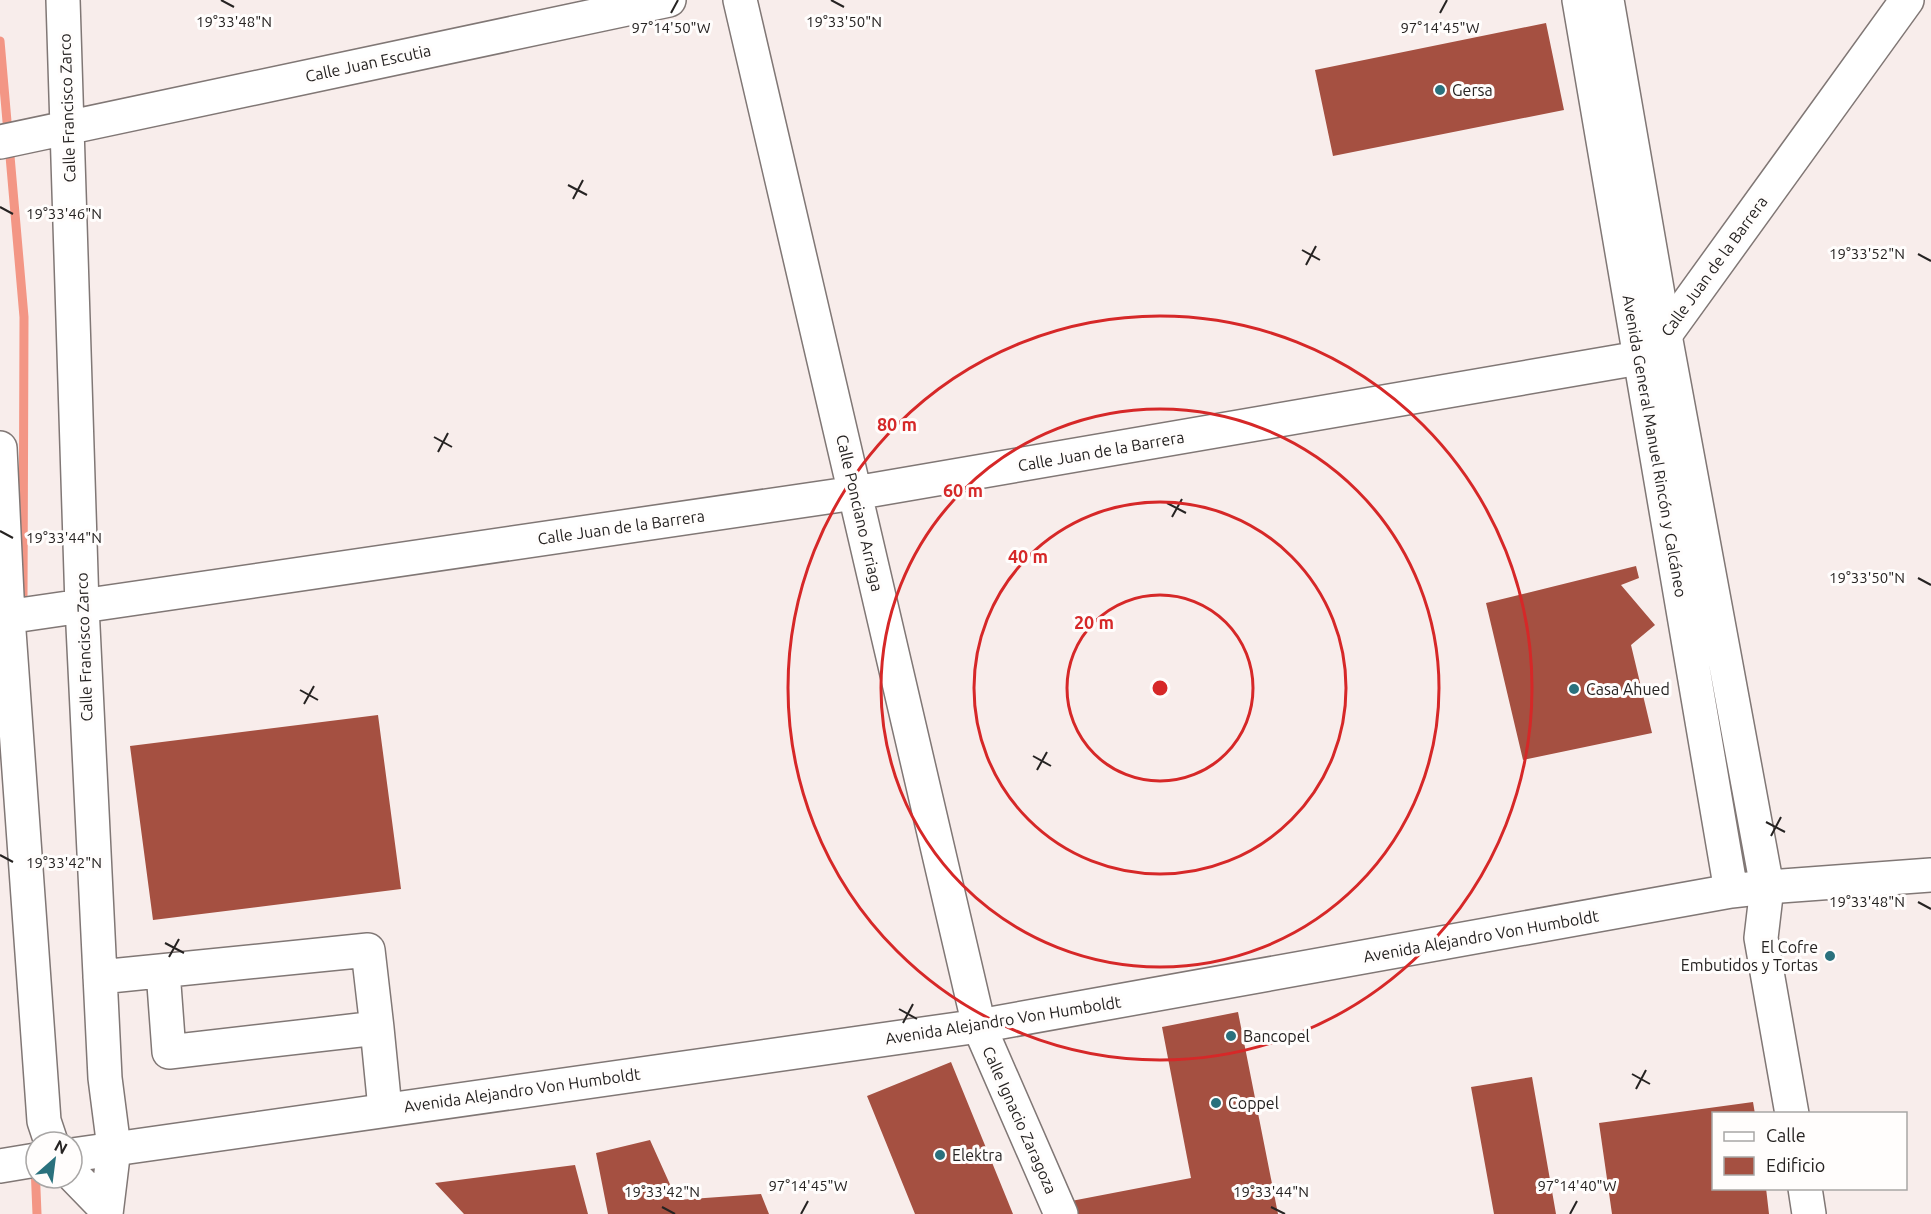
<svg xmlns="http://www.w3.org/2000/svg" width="1931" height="1214" font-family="Ubuntu,sans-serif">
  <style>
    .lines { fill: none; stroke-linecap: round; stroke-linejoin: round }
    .stream { stroke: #f39685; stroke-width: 9 }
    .building { fill: #a55041 }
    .minor-casing { stroke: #807775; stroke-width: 36 }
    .major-casing { stroke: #807775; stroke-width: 36 }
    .minor { stroke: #fff; stroke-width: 33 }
    .major { stroke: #fff; stroke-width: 33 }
    .ticks { fill: none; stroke: #262322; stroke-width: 2 }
    .ring { fill: none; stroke: #d62828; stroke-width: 3 }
    .poi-dot { fill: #2a717d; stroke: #fffdfc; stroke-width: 2 }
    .labels { text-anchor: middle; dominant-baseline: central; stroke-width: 6; stroke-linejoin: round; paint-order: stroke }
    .street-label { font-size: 16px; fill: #262322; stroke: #fffdfc }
    .poi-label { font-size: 16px; fill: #262322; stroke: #fffdfc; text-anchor: start }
    .ticks-label { font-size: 15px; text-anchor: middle; fill: #262322; stroke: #fffdfc; stroke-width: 6; stroke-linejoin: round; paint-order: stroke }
    .centre { fill: #d62828; stroke: #fffdfc; stroke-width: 3 }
    .ring-label { font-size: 18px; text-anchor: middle; font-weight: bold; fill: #d62828; stroke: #fffdfc; stroke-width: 6; stroke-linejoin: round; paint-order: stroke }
  </style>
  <rect width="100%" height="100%" fill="#f8edeb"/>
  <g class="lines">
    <path class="stream" d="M0 41 24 317 23 603
      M35 1165 37 1214"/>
  </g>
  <path class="building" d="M1546 23 1564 110 1333 156 1315 70Z
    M1636 566 1639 578 1621 585 1655 625 1631 645 1652 733 1523 760 1486 603Z
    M378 715 401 889 153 920 130 746Z
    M1238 1012 1278 1214H1071L1066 1202 1191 1178 1162 1027Z
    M951 1062 1013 1214H915L867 1096Z
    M1532 1077 1556 1214H1494L1471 1087Z
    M1753 1102 1755 1114H1714V1188H1766L1769 1214H1612L1599 1123Z
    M650 1140 677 1200 761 1194 769 1214H608L596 1153Z
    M575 1165 588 1214H464L435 1183Z"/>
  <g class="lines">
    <g class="minor-casing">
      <path id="minor" d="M63 0 82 606 105 1078 114 1148 106 1214
        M740 0 979 1026 1061 1214
        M0 142 669 0
        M0 448 8 617 44 1121 51 1142
        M0 618 855 493 1639 358 1665 335 1907 0
        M1767 887 1761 938 1792 1114
        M100 977 368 950 377 1028 169 1052 163 971
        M377 1028 385 1109
        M72 1174 106 1209
        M1805 1188 1809 1214"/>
    </g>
    <g class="major-casing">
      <path id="major" d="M1579 0 1731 891
        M1607 0 1665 335 1767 887
        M72 1155 979 1026 1731 891 1767 887 1931 875
        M0 1166 36 1160"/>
    </g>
    <use href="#minor" class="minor"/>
    <use href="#major" class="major"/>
  </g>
  <path class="ticks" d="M221 0 234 7M831 0 844 7M671 13 678 0M1440 13 1447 0M568 185 587 195M573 199 583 180M0 207 13 214M1302 250 1320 260M1918 254 1931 261M1306 265 1316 246M434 437 452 447M438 452 448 433M1167 503 1186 513M1172 517 1182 499M0 531 13 538M1918 578 1931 585M300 690 318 700M304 704 314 686M1033 756 1051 766M1037 770 1047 752M1766 822 1785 832M1771 836 1781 817M0 855 13 862M1918 902 1931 909M165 943 184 953M169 957 179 939M899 1009 917 1019M903 1023 913 1004M1632 1074 1650 1084M1636 1089 1646 1070M662 1207 675 1214M1271 1207 1285 1214M801 1214 808 1201M1570 1214 1577 1201"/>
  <g class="ring">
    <circle cx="1160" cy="688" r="93"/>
    <circle cx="1160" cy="688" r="186"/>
    <circle cx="1160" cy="688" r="279"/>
    <circle cx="1160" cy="688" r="372"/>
  </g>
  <g class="poi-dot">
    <circle cx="1440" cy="90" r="6"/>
    <circle cx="1574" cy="689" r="6"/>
    <circle cx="1830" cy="956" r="6"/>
    <circle cx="1231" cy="1036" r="6"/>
    <circle cx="1216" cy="1103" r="6"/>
    <circle cx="940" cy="1155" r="6"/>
  </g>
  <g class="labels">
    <g class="street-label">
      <text transform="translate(368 63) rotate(-12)">Calle Juan Escutia</text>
      <text transform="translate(67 108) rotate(-92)">Calle Francisco Zarco</text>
      <text transform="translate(1714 266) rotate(-54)">Calle Juan de la Barrera</text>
      <text transform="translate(1655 446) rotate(80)">Avenida General Manuel Rincón y Calcáneo</text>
      <text transform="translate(1101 451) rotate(-10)">Calle Juan de la Barrera</text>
      <text transform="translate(860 513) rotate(77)">Calle Ponciano Arriaga</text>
      <text transform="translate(621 527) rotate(-8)">Calle Juan de la Barrera</text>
      <text transform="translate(84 647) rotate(-92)">Calle Francisco Zarco</text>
      <text transform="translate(1481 936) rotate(-10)">Avenida Alejandro Von Humboldt</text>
      <text transform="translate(1003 1020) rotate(-9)">Avenida Alejandro Von Humboldt</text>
      <text transform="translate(522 1090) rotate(-8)">Avenida Alejandro Von Humboldt</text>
      <text transform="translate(1020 1120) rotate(66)">Calle Ignacio Zaragoza</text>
    </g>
    <g class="poi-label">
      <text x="1452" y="90">Gersa</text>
      <text x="1586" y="689">Casa Ahued</text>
      <text x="1818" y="947" text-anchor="end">El Cofre<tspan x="1818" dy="18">Embutidos y Tortas</tspan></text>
      <text x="1243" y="1036">Bancopel</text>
      <text x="1228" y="1103">Coppel</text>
      <text x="952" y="1155">Elektra</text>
    </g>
  </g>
  <g class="ticks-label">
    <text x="234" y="27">19°33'48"N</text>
    <text x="844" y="27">19°33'50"N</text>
    <text x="671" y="33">97°14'50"W</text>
    <text x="1440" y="33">97°14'45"W</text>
    <text x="64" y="219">19°33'46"N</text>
    <text x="1867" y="259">19°33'52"N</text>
    <text x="64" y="543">19°33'44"N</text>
    <text x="1867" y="583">19°33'50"N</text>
    <text x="64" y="868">19°33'42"N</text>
    <text x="1867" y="907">19°33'48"N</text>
    <text x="808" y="1191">97°14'45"W</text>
    <text x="1577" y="1191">97°14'40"W</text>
    <text x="662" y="1197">19°33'42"N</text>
    <text x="1271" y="1197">19°33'44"N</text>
  </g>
  <circle cx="1160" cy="688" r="9" class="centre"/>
  <g class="ring-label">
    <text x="897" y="431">80 m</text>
    <text x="963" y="497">60 m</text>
    <text x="1028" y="563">40 m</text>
    <text x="1094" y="629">20 m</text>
  </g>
  <rect x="1712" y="1112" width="195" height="78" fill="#fffdfc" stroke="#a8a6a5" stroke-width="1.5"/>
  <rect x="1724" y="1132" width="30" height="9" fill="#ffffff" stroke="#a8a6a5" stroke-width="1.5"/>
  <text x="1766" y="1142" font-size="18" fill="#262322">Calle</text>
  <rect x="1724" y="1157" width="30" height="18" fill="#a55041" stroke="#a8a6a5" stroke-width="1.5"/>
  <text x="1766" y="1172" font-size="18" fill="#262322">Edificio</text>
  <g transform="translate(54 1160) rotate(28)"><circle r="28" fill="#fffdfc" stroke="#a8a6a5" stroke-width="1.5"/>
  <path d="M0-4.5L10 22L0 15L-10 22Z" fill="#2a717d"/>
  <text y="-9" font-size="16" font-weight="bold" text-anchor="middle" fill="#262322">N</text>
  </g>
</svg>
